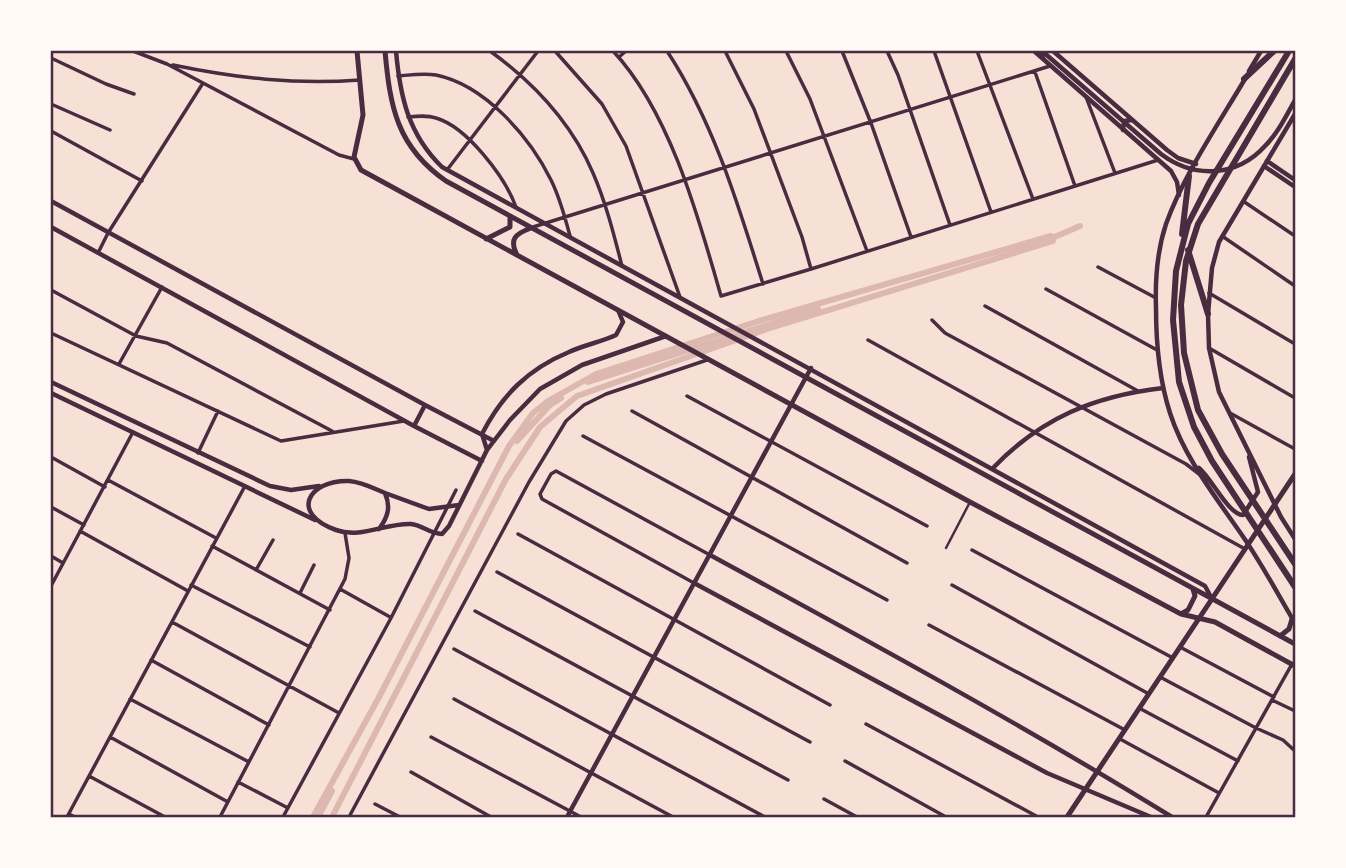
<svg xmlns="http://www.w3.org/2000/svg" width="1346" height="868" font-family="'Asap Condensed',sans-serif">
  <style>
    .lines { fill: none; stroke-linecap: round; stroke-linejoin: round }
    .canal { stroke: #dcb8b0; stroke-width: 6 }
    .pedestrian { stroke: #4a2c40; stroke-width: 2.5 }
    .minor { stroke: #4a2c40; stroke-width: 3.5 }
    .tertiary { stroke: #4a2c40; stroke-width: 4.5 }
    .secondary { stroke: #4a2c40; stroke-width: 4.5 }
    .primary { stroke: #4a2c40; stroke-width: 5 }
    .motorway { stroke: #4a2c40; stroke-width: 6 }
    .neatline { fill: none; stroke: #4a2c40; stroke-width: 2.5 }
  </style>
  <rect width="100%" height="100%" fill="#f7e1d7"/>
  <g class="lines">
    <path class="canal" d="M1050 239 1080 226
      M588 382 818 309
      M517 441 550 405 561 398
      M313 817 378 699 509 446 533 413 548 401 596 374 759 321 1051 236 1053 241 767 329 577 396 540 427 506 479 332 817
      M318 817 332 791"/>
    <path class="pedestrian" d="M946 548 970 502"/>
    <path class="minor" d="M133 51 167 64 339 155 354 159
      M490 51C534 83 571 122 593 173 606 203 614 235 622 266
      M555 51 602 104 626 146 680 297
      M613 51C670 112 698 216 721 296L811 269 1158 160
      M667 51C713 121 738 204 763 284
      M725 51 754 109 802 237 811 269
      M786 51 810 99 867 251
      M842 51 871 123 911 237
      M887 51 898 75 950 225
      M934 51 991 212
      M977 51 1033 199
      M619 57 626 51
      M51 58 106 84 134 94
      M173 65C236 78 295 85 360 80
      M1035 72 1075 186
      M398 76C410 75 423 73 436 75 485 85 530 137 551 180 560 198 565 217 570 236
      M1086 97 1115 173
      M51 104 110 130
      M408 117C418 116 427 115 436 118 467 127 505 177 516 207
      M51 131 142 181
      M447 170 538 51
      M1243 201 1295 236
      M533 227 1050 66
      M1222 236 1295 286
      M98 253 108 233 203 83
      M1098 267 1156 298
      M1046 289 1157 350
      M51 290 136 336 167 343 332 431
      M1209 293 1295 344
      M985 306 1138 391
      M932 320 945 333 1186 464 1199 474
      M51 333 281 441 404 421
      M868 340 1245 549
      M1209 348 1295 398
      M119 364 162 287
      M687 396 927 526
      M632 411 907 563
      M1230 413 1295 449
      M583 436 887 600
      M198 453 218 411
      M51 457 105 487
      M108 480 216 538
      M51 507 84 525
      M80 531 188 591
      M518 534 830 705
      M212 546 330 610
      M972 550 1173 658
      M51 556 63 563
      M256 570 273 540
      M497 572 810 742
      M694 583 542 499 540 494 551 474 556 471 710 555
      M191 585 310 647
      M952 585 1149 694
      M51 586 133 432
      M340 589 390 617
      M300 593 314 565
      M475 611 788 780
      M172 622 339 713
      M929 625 1125 730
      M1180 647 1274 697
      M454 649 765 817
      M151 660 269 725
      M1160 677 1256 728 1283 740 1295 751
      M130 699 249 762
      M454 699 673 817
      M1272 700 1295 711
      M1139 708 1238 761
      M866 724 1038 817
      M110 737 228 802
      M431 737 581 817
      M1120 739 1219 793
      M845 761 946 817
      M411 772 491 817
      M89 776 165 817
      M238 782 288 808
      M824 799 857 817
      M375 804 400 817
      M69 814 75 817
      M67 817 245 486
      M220 817 345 579 349 558 345 533
      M283 817 391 618 456 490
      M349 817 529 482 566 421 584 405 606 394 707 360
      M1206 817 1292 664
      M1293 817 1295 816"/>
    <path class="tertiary" d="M396 51C400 96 408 134 442 167L1205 586 1212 599
      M1034 51 1171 171 1177 182 1179 195
      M1267 161 1295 180
      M1264 166 1295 187
      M51 201 425 405 494 441
      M51 227 414 426 482 461
      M51 382 270 486 291 490 319 486
      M51 393 315 520
      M414 426 425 405
      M487 450 482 434C502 395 528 369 569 352 584 345 601 342 616 335L623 322 618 310
      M993 468C1041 418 1094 396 1163 388
      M385 493 429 509 459 505
      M379 529C388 517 391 507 385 493 373 488 362 482 349 481 307 480 290 514 336 530 361 539 385 523 411 524 422 525 430 534 442 534L449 526 487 450 510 420 540 389 582 365 666 336
      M710 555C865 639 1021 724 1172 817
      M694 583 1047 773 1151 817
      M567 817 811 368"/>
    <path class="secondary" d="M1038 51 1043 58
      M1042 51 1161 154C1194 179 1237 177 1265 146 1278 133 1286 116 1295 100
      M1053 51 1167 150 1178 158 1196 164
      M1249 71 1261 51
      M1245 79C1219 123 1183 176 1166 224 1157 251 1155 279 1156 308 1156 343 1159 379 1170 413 1185 460 1219 501 1246 541 1264 568 1279 596 1295 623
      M1295 114 1219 242 1212 268 1208 314 1209 348 1219 392 1281 517 1295 539
      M1123 130 1124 121 1132 120
      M1199 468C1212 479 1229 515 1243 515L1258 492 1249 457"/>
    <path class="primary" d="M357 51 363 115 354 157 361 170 970 502 1181 614 1215 622 1295 666
      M385 51C390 107 397 147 446 181L1295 644
      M486 239 510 227V216
      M517 255C509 239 515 234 531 228
      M1181 614 1188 610 1195 596 1193 589
      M1280 636 1289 629 1292 619
      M1067 817 1295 474"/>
    <path class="motorway" d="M1289 51 1209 183 1188 224 1176 271 1173 320 1179 382 1194 427 1212 461 1295 587
      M1295 59 1198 224 1186 261 1181 305 1184 353 1198 410 1222 454 1295 564
      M1244 79 1274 51
      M1182 234 1189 176
      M1188 250 1208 314"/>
  </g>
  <rect width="1346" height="868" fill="none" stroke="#fffaf5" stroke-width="105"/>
  <rect x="52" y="52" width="1242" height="764" class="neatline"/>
</svg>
